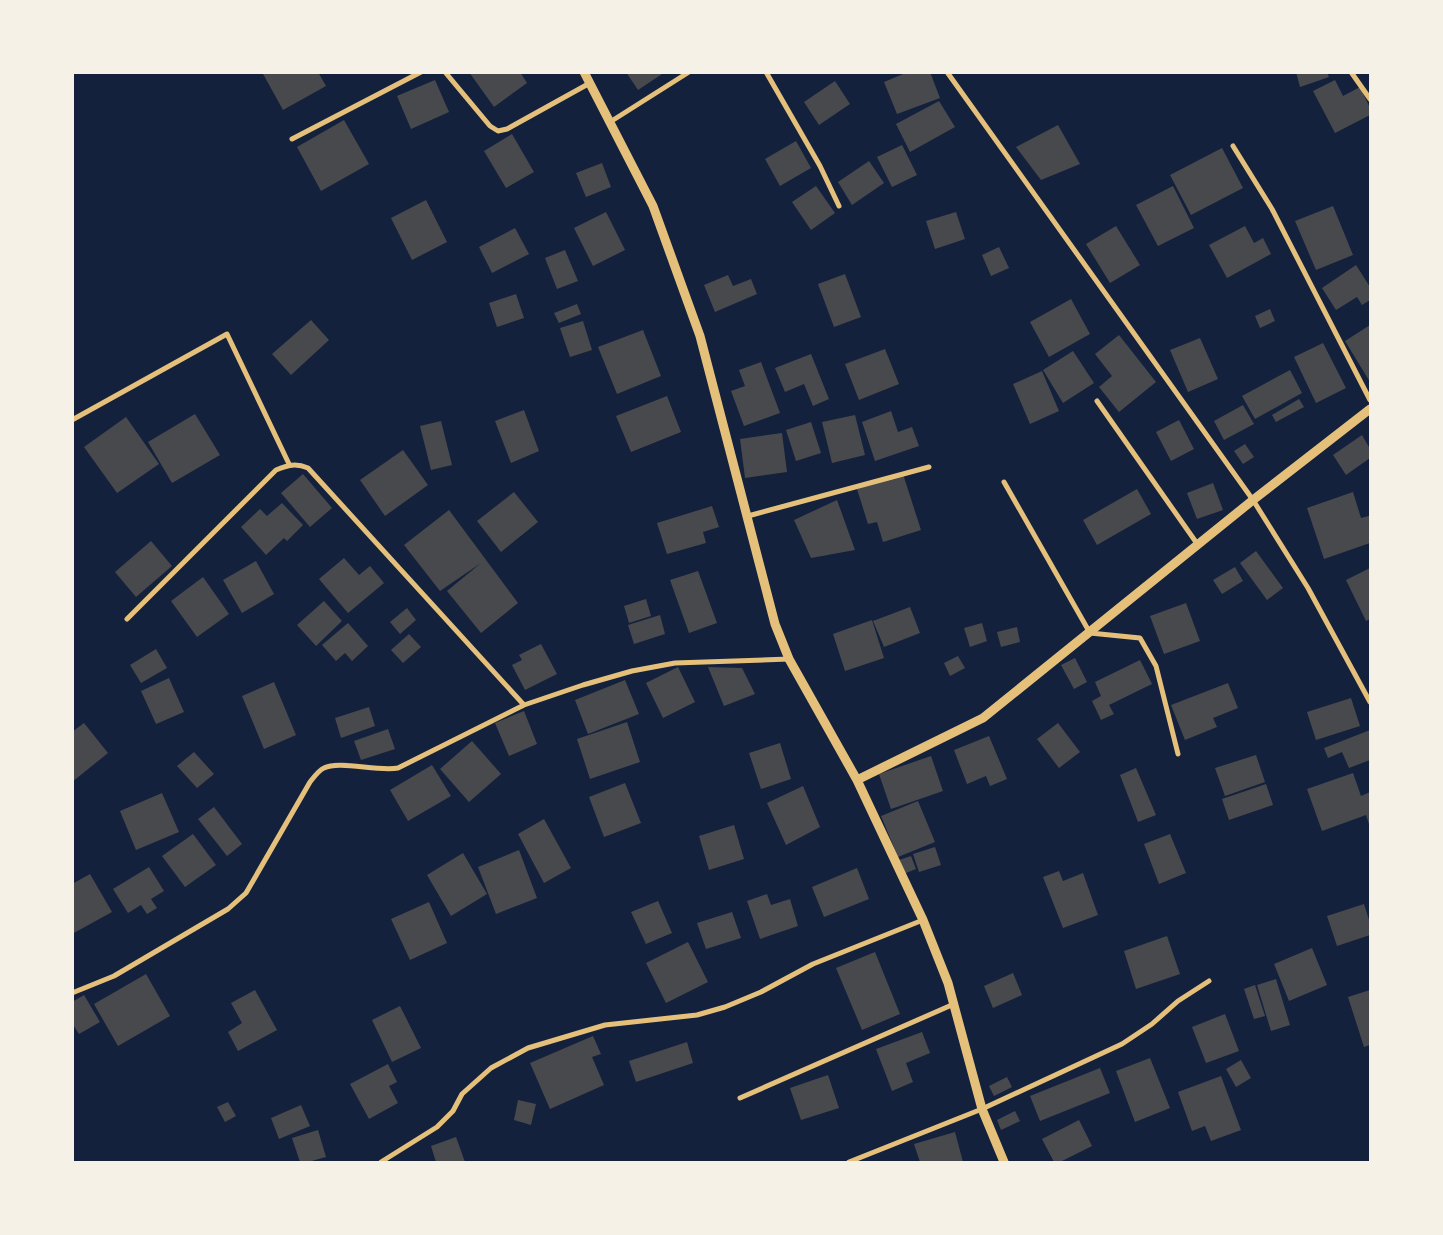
<svg xmlns="http://www.w3.org/2000/svg" width="1443" height="1235" font-family="Overpass,sans-serif">
  <style>
    .building { fill: #48494c }
    .lines { fill: none; stroke-linecap: round; stroke-linejoin: round }
    .minor { stroke: #e5c07b; stroke-width: 5 }
    .tertiary { stroke: #e5c07b; stroke-width: 9 }
  </style>
  <rect width="100%" height="100%" fill="#14213d"/>
  <path class="building" d="M262 72H318L326 86 283 110Z
    M469 72H520L527 83 494 107Z
    M626 72H665L638 90Z
    M908 72H930L940 98 897 114 884 82Z
    M1296 72H1327L1329 77 1300 87Z
    M435 80 449 112 411 129 397 96Z
    M1335 80 1343 96 1360 87 1370 108V115L1335 133 1313 91Z
    M835 81 850 104 819 125 804 102Z
    M939 101 955 127 910 152 896 124Z
    M344 120 369 164 321 191 297 147Z
    M1058 125 1080 164 1041 180 1016 147Z
    M512 134 534 172 506 188 484 151Z
    M796 141 811 168 780 186 765 159Z
    M902 145 917 175 892 187 877 157Z
    M1222 148 1243 188 1191 215 1170 175Z
    M869 161 884 183 852 205 838 182Z
    M602 163 611 187 586 197 576 173Z
    M816 186 835 213 811 230 792 202Z
    M1173 186 1194 228 1158 246 1136 205Z
    M426 200 447 242 412 260 391 218Z
    M1333 206 1353 255 1316 270 1295 221Z
    M606 212 625 250 593 266 574 228Z
    M956 212 965 239 935 249 926 221Z
    M1116 226 1140 265 1110 283 1086 244Z
    M1245 226 1254 243 1263 238 1271 254 1227 278 1209 245Z
    M515 228 529 254 492 273 479 247Z
    M999 247 1009 268 991 276 982 255Z
    M565 250 578 281 557 289 545 258Z
    M1356 265 1370 287V300L1362 305 1357 297 1336 310 1322 288Z
    M845 274 861 317 834 327 818 284Z
    M728 275 733 286 751 279 757 294 715 312 704 285Z
    M516 294 524 318 497 327 489 303Z
    M1071 299 1090 334 1049 357 1030 322Z
    M577 304 581 314 559 323 554 313Z
    M1270 309 1275 321 1260 328 1255 316Z
    M311 320 329 340 291 375 272 354Z
    M583 321 592 350 570 357 560 328Z
    M1370 325V382L1345 341Z
    M643 330 661 376 617 394 598 347Z
    M1119 335 1156 382 1119 412 1099 387 1112 376 1095 354Z
    M1200 338 1218 379 1188 392 1170 350Z
    M1323 343 1346 388 1316 403 1294 357Z
    M885 349 899 384 859 400 845 364Z
    M1073 351 1094 383 1063 403 1043 370Z
    M811 354 829 399 813 406 804 384 785 392 775 368Z
    M761 362 780 413 744 426 731 391 745 386 739 370Z
    M1290 370 1302 393 1255 419 1242 396Z
    M1042 371 1059 411 1030 424 1013 384Z
    M667 396 681 432 631 452 616 416Z
    M1299 399 1304 407 1276 422 1272 415Z
    M1243 405 1254 424 1224 440 1214 421Z
    M524 410 539 451 511 463 495 421Z
    M891 411 898 432 912 427 919 446 875 461 862 422Z
    M195 414 220 455 172 483 148 442Z
    M855 415 865 455 832 463 822 422Z
    M126 417 159 464 117 493 84 447Z
    M1179 420 1194 449 1171 461 1156 432Z
    M441 421 452 465 431 470 420 426Z
    M811 422 821 453 796 461 786 430Z
    M782 433 787 472 745 478 740 439Z
    M1362 435 1370 449V458L1346 475 1333 455Z
    M1245 444 1254 457 1243 464 1234 451Z
    M403 450 428 485 385 516 360 480Z
    M303 474 332 508 310 527 281 493Z
    M903 474 921 530 883 542 877 522 868 524 857 489Z
    M1213 483 1223 510 1197 519 1187 493Z
    M1137 489 1151 514 1097 545 1083 520Z
    M514 492 538 522 501 552 477 521Z
    M1353 492 1361 518 1369 516 1370 543 1324 559 1307 508Z
    M837 500 855 550 811 558 794 520Z
    M282 503 303 525 287 541 284 538 266 555 241 527 260 509 267 516Z
    M712 506 719 527 703 532 706 543 667 554 657 523Z
    M449 510 518 603 481 633 447 591 481 563 440 591 404 545Z
    M151 541 172 566 136 597 115 572Z
    M1256 551 1283 588 1267 600 1240 563Z
    M344 558 359 575 370 566 384 583 348 613 319 579Z
    M256 561 274 594 242 613 223 580Z
    M1235 567 1243 581 1222 594 1213 580Z
    M1370 568V619L1366 621 1346 580Z
    M698 571 717 623 689 633 670 580Z
    M203 577 229 614 197 637 171 601Z
    M646 599 651 616 629 623 624 606Z
    M324 601 342 621 316 646 297 625Z
    M1186 603 1200 641 1164 654 1150 616Z
    M910 607 920 633 884 647 873 621Z
    M407 608 416 620 400 634 390 622Z
    M660 615 665 634 634 644 628 625Z
    M872 620 884 658 845 671 833 634Z
    M348 623 368 646 352 661 345 653 336 661 322 645Z
    M982 623 987 641 970 647 964 628Z
    M1017 627 1020 642 1001 647 997 632Z
    M409 634 421 647 403 663 391 650Z
    M541 644 557 674 525 690 512 665 522 660 519 655Z
    M156 649 167 668 141 683 130 665Z
    M958 656 965 668 950 676 944 663Z
    M1075 658 1087 682 1074 689 1061 665Z
    M1140 660 1152 684 1109 705 1114 714 1101 720 1092 701 1101 696 1095 682Z
    M678 667 695 702 663 718 646 683Z
    M708 667 742 668 755 694 724 706Z
    M169 678 184 712 156 724 141 691Z
    M625 680 639 714 588 734 575 700Z
    M274 682 296 735 264 749 242 696Z
    M1228 683 1238 708 1213 718 1217 727 1185 740 1171 705Z
    M1351 698 1360 726 1316 740 1307 712Z
    M369 707 375 726 341 738 335 718Z
    M524 711 537 744 509 756 495 723Z
    M627 722 640 762 590 779 577 739Z
    M84 723 108 753 72 782V732Z
    M1058 723 1080 752 1059 768 1037 739Z
    M388 729 395 749 361 760 354 741Z
    M1370 730V760L1349 768 1342 752 1328 758 1324 748Z
    M989 736 1007 779 990 786 986 776 967 784 954 750Z
    M472 741 501 774 469 802 440 769Z
    M780 743 791 779 761 789 749 753Z
    M194 752 214 774 197 788 177 766Z
    M1256 755 1265 782 1225 796 1215 768Z
    M931 756 943 791 891 809 879 774Z
    M432 765 451 796 408 821 390 790Z
    M1136 768 1156 815 1138 822 1120 775Z
    M1353 773 1361 796 1370 792V827L1366 815 1322 831 1307 789Z
    M625 783 641 823 604 837 589 797Z
    M1266 784 1273 805 1229 820 1222 799Z
    M803 786 820 827 786 845 767 803Z
    M162 793 179 832 136 850 120 811Z
    M918 801 935 842 898 857 881 816Z
    M214 807 242 844 227 856 198 819Z
    M544 819 571 868 544 883 518 834Z
    M734 825 744 859 709 870 699 836Z
    M193 834 216 865 185 887 162 856Z
    M1170 834 1186 873 1159 884 1144 844Z
    M935 847 941 865 919 872 913 854Z
    M519 850 537 898 496 914 478 867Z
    M463 853 487 894 451 916 427 875Z
    M911 856 916 869 901 875 896 861Z
    M149 867 164 891 151 899 157 908 147 914 141 905 128 913 113 889Z
    M857 868 869 899 824 917 812 887Z
    M1059 871 1063 881 1083 873 1098 915 1063 928 1043 877Z
    M90 874 112 912 72 934V884Z
    M767 894 771 905 790 899 798 926 760 939 747 901Z
    M658 901 672 933 646 944 631 912Z
    M429 902 447 943 410 960 391 919Z
    M1364 904 1370 923V935L1337 946 1327 916Z
    M732 912 741 938 706 949 697 923Z
    M1167 936 1180 974 1136 989 1124 951Z
    M688 942 708 982 666 1003 646 963Z
    M1312 948 1327 985 1289 1001 1274 964Z
    M875 952 900 1014 862 1030 836 968Z
    M1013 973 1022 995 993 1008 984 986Z
    M146 974 170 1016 118 1046 94 1004Z
    M1276 979 1290 1025 1271 1031 1257 985Z
    M1255 985 1265 1016 1254 1019 1244 989Z
    M255 990 277 1030 238 1051 228 1032 242 1023 231 1003Z
    M1370 990V1045L1364 1047 1348 997Z
    M84 995 100 1022 79 1034 72 1023V1002Z
    M400 1006 421 1048 392 1062 372 1020Z
    M1225 1014 1239 1051 1206 1063 1192 1027Z
    M922 1032 930 1053 906 1063 913 1082 892 1091 876 1049Z
    M593 1036 601 1054 592 1057 604 1085 550 1109 530 1063Z
    M687 1042 693 1063 636 1082 629 1061Z
    M1150 1058 1170 1108 1135 1122 1116 1071Z
    M1241 1060 1251 1078 1236 1087 1226 1069Z
    M388 1064 397 1082 389 1086 398 1103 369 1119 350 1084Z
    M1100 1068 1110 1093 1040 1121 1030 1096Z
    M828 1075 839 1108 801 1120 790 1088Z
    M1221 1076 1241 1130 1211 1141 1205 1126 1192 1131 1178 1092Z
    M1007 1077 1012 1087 994 1096 989 1086Z
    M518 1100 536 1104 531 1125 514 1120Z
    M228 1102 236 1116 225 1122 217 1107Z
    M301 1105 310 1126 279 1139 271 1118Z
    M1015 1111 1020 1121 1001 1130 997 1120Z
    M1079 1120 1092 1146 1060 1162H1054L1042 1139Z
    M318 1130 326 1157 308 1162H300L292 1138Z
    M955 1132 963 1162H920L914 1144Z
    M456 1137 465 1162H436L431 1146Z"/>
  <g class="lines">
    <path class="minor" d="M445 72 490 126 498 131 507 129 590 83
      M766 72 820 166 839 206
      M947 72 1253 500 1308 588 1370 702
      M1351 72 1370 99
      M610 122 689 72
      M292 139 421 72
      M1233 146 1272 209 1370 400
      M1097 401 1198 545
      M72 420 227 334 289 464
      M1004 482 1090 633 1140 638 1156 666 1178 754
      M748 516 929 467
      M127 619 276 470C288 465 296 463 308 468L524 705
      M72 993 114 976 228 909 246 893 310 782C314 777 319 770 324 768 339 760 378 772 398 768L524 705 583 685 632 671 675 663 789 659
      M740 1098 954 1004
      M381 1162 437 1127 453 1111 462 1094 491 1068 528 1048 605 1025 697 1015 725 1007 761 992 813 964 923 920
      M849 1162 982 1109 1122 1044 1152 1024 1178 1001 1209 981"/>
    <path class="tertiary" d="M584 72 653 206 700 336 775 624 789 659 857 780 923 920 948 983 982 1109 1004 1162
      M857 780 983 718 1253 500 1370 409"/>
  </g>
  <rect width="1443" height="1235" fill="none" stroke="#f6f1e7" stroke-width="148"/>
</svg>
